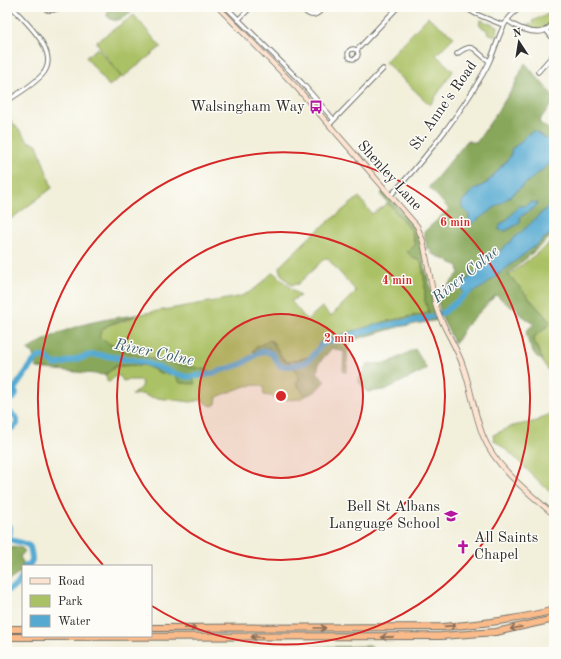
<svg xmlns="http://www.w3.org/2000/svg" width="561" height="659" font-family="'Old Standard TT',serif">
  <style>
    .green { fill: #abc165; stroke: #6b7648 }
    .forest { fill: #88a75a; stroke: #5a6942; fill-rule: evenodd }
    .water { fill: #56aad2; stroke: #406a7e }
    .lines { fill: none; stroke-linecap: round; stroke-linejoin: round }
    .river { stroke: #56aad2; stroke-width: 6 }
    .street-casing { stroke: #717069; stroke-width: 5.5 }
    .secondary-casing { stroke: #717069; stroke-width: 6 }
    .highway-casing { stroke: #717069; stroke-width: 8 }
    .street { stroke: #fff; stroke-width: 3.5 }
    .secondary { stroke: #fde4d1; stroke-width: 4.5 }
    .highway { stroke: #fabb8b; stroke-width: 6 }
    .oneway { stroke: #886c56 }
    .ring { fill: none; stroke: #d62828; stroke-width: 2 }
    .labels { text-anchor: middle; dominant-baseline: central; stroke-width: 3; stroke-linejoin: round; paint-order: stroke }
    .street-label { font-size: 15px; fill: #2b2b2b; stroke: #fdfcf7 }
    .poi-label { font-size: 15px; fill: #2b2b2b; stroke: #fdfcf7; text-anchor: end }
    .water-label { font-size: 16px; font-style: italic; fill: #3c5e6e; stroke: #fdfcf7 }
    .centre { fill: #d62828; stroke: #fdfcf7; stroke-width: 2 }
    .ring-label { font-size: 12px; text-anchor: middle; font-weight: bold; fill: #d62828; stroke: #fdfcf7; stroke-width: 3; stroke-linejoin: round; paint-order: stroke }
  </style>
  <rect width="100%" height="100%" fill="#fdfcf7"/>
  <filter id="ink" filterUnits="userSpaceOnUse"><feTurbulence type="fractalNoise" baseFrequency=".025" numOctaves="2"/><feDisplacementMap in="SourceGraphic" scale="8" xChannelSelector="R" yChannelSelector="G"/><feConvolveMatrix kernelMatrix="1 2 1 2 8 2 1 2 1" color-interpolation-filters="sRGB"/></filter>
  <filter id="wash" filterUnits="userSpaceOnUse"><feTurbulence type="fractalNoise" baseFrequency=".012" numOctaves="4" result="noise"/><feDisplacementMap in="SourceGraphic" scale="16" xChannelSelector="R" yChannelSelector="G"/><feGaussianBlur stdDeviation="0.9" result="paint"/><feColorMatrix in="noise" values="0 0 0 0 0 0 0 0 0 0 0 0 0 0 0 0 0 1.4 0 .05"/><feComposite in="paint" operator="in"/></filter>
  <g filter="url(#wash)">
    <rect width="100%" height="100%" fill="#f2efdb"/>
    <path class="green" d="M553 12 554 20C545 30 535 33 523 27L533 23 532 21Z
      M134 15 161 47 122 78 96 42Z
      M428 17 454 37 436 55 453 71 430 105 385 62Z
      M481 20 498 27 496 36 487 33 488 31 479 25Z
      M98 48 121 77 109 86 86 57Z
      M7 116 29 142 37 144 52 188 7 222Z
      M359 197 372 214 388 203 411 230 415 245 413 258 421 261 425 284V301L429 313 388 321 329 338 309 357 288 362 284 360 272 341 255 352 268 347 275 355 281 366 292 364 299 379 296 383 305 396C292 404 279 397 264 395L263 392 264 388 259 385 245 386 217 397 216 404 212 406 205 403 204 400H200L191 402 149 397 143 394 132 395 141 387 142 382 140 380H127L123 381 120 376C114 375 114 379 109 382H108L106 380 107 377 105 375 116 366 145 365 161 373 175 375 194 384 192 375 201 377 210 373 208 370C176 364 124 356 99 337 104 318 124 326 135 315L238 297C254 292 260 284 272 273H274L300 296 291 301 307 320 322 307 331 316 356 291 327 258 323 260 298 284 291 285 281 274 279 269 280 266 312 235Z
      M554 240V378L542 361V359L533 338 551 323 509 275Z
      M554 411V496L510 453 494 440 493 435 513 426 537 421Z"/>
    <path class="forest" d="M109 7H136C129 14 116 27 107 16Z
      M525 63 554 97V101L539 121 540 123 554 133V144L534 131C522 135 524 143 512 148L510 157 486 183 472 191 462 202V208L508 198 554 160V201L528 226 481 288 554 231V234L508 274 551 323 533 338 542 359H539C531 351 528 343 526 331L534 324 517 312 518 309 515 307H511L496 295 465 327 455 344 442 318 437 298 459 273 458 266 431 253V249H427L424 232 449 209 429 187 468 140 470 142H477L513 88ZM531 202 535 207 520 217V223L506 231 499 230 500 225 512 215Z
      M382 192H384L407 217 417 232 438 320 398 327 353 340 348 347 347 372H343L344 352 332 348 319 363 317 372 325 381 315 392 305 396 296 383 299 379 292 364 281 366 275 355 268 347 255 352 253 351 255 348 269 340 272 341 284 360 288 362 309 357 321 341 329 338 388 321 429 313 425 301V284L421 261 413 258 407 252 415 245 411 230 382 196Z
      M135 315V316C122 322 103 321 99 337 123 356 177 364 208 370L210 372 198 378 195 376 192 375 195 384 180 383 175 375 161 373 144 365 116 366 105 375 37 368 32 352 27 350C49 336 73 326 98 321 110 318 123 317 135 315Z
      M415 349 427 369 385 390 367 392 358 381 367 364 388 363Z
      M17 547 22 548 25 551 20 557 23 562V571L7 582V548Z
      M372 646V652H272L276 648Z"/>
    <path class="water" d="M534 131 554 144V160L508 198 473 223 469 221V214L462 208V202L472 191 487 183 510 157 512 148C524 143 522 135 534 131Z
      M554 201V231L481 288 465 296 460 286 528 226Z
      M531 202 538 203 535 207 520 217V223L505 231 499 230 500 225 506 221 519 206H525Z"/>
    <g class="lines">
      <path class="river" d="M7 399 14 398 16 394 14 389 34 361 39 357H45L56 365 91 355H100L144 362 171 372 187 377 207 375 242 364 260 352 266 351 272 354 280 366C287 367 302 365 309 360 315 355 317 348 324 343L383 326 424 319 443 313 471 290
        M7 409 17 419V424L14 427 7 430
        M7 496 8 498 7 501
        M7 524 10 528 9 538C14 543 27 542 30 547 31 551 32 556 32 560L30 564 26 566
        M7 591 17 585 23 576"/>
    </g>
  </g>
  <g filter="url(#ink)">
    <g class="lines">
      <g class="street-casing">
        <path id="street" d="M46 7 47 10H53L63 7
          M226 7 302 83 334 120
          M300 7C311 18 314 18 325 7
          M464 7 476 14 503 25
          M238 20 251 7
          M507 20C515 27 533 35 544 31 548 29 551 26 554 22
          M546 30 554 40
          M348 54a5 5 0 1 1 10 0a5 5 0 1 1-10 0Z
          M357 50 398 7
          M457 54C475 40 474 52 489 61
          M538 72 554 54
          M7 101C19 93 33 85 42 75 62 53 26 23 12 7
          M329 125 383 69
          M391 195C419 166 452 124 474 89 479 80 486 70 490 60 500 39 500 20 522 7"/>
      </g>
      <g class="secondary-casing">
        <path id="secondary" d="M218 7 298 89 417 226 423 241 436 307C443 328 456 345 463 366 471 388 474 413 483 436 496 468 528 492 554 515
          M540 652 554 649"/>
      </g>
      <g class="highway-casing">
        <path id="highway" d="M151 628 443 627C481 624 518 620 554 610
          M7 629H23
          M7 637 441 636 496 632 554 619"/>
      </g>
      <use href="#street" class="street"/>
      <use href="#secondary" class="secondary"/>
      <use href="#highway" class="highway"/>
    </g>
    <defs><path id="oneway-shaft" d="M-6 0H5M1.5-3L5.5 0L1.5 3" fill="none" stroke-width="1.6" stroke-linecap="round" stroke-linejoin="round"/></defs>
    <g class="oneway">
      <use href="#oneway-shaft" transform="translate(450 626) rotate(-4)"/>
      <use href="#oneway-shaft" transform="translate(190 628)"/>
      <use href="#oneway-shaft" transform="translate(320 628)"/>
      <use href="#oneway-shaft" transform="translate(516 628) rotate(169)"/>
      <use href="#oneway-shaft" transform="translate(257 637) rotate(180)"/>
      <use href="#oneway-shaft" transform="translate(387 637) rotate(179)"/>
    </g>
  </g>
  <circle cx="281" cy="396" r="82" fill="#d62828" fill-opacity=".12"/>
  <g class="ring">
    <circle cx="281" cy="396" r="82"/>
    <circle cx="281" cy="396" r="164"/>
    <path d="M103 565A246 246 0 1 1 152 606"/>
  </g>
  <defs>
    <g id="bus-bare" transform="scale(1.08)"><path d="M-5-6H5V4H4V6H2V4H-2V6H-4V4H-5ZM-3.5-4V0h7V-4ZM-3.5 1.2v1.5H-2V1.2ZM2 1.2v1.5H3.5V1.2Z" fill="#b5179e" stroke="#fdfcf7" stroke-width="2.5" paint-order="stroke"/></g>
    <g id="school-bare" transform="scale(1.08)"><path d="M0-5L7-2L0 1L-7-2ZM-4 1L0 2.5L4 1V4Q0 6-4 4Z" fill="#b5179e" stroke="#fdfcf7" stroke-width="2.5" paint-order="stroke"/></g>
    <g id="church-bare" transform="scale(1.08)"><path d="M-1.2-6h2.4v3.5h3.3v2.4h-3.3V6h-2.4V-.1h-3.3v-2.4h3.3Z" fill="#b5179e" stroke="#fdfcf7" stroke-width="2.5" paint-order="stroke"/></g>
  </defs>
  <g fill-rule="evenodd">
    <use href="#bus-bare" x="316" y="107"/>
    <use href="#school-bare" x="451" y="516"/>
    <use href="#church-bare" x="463" y="547"/>
  </g>
  <g class="labels">
    <g class="street-label">
      <text transform="translate(444 106) rotate(-55)">St. Anne's Road</text>
      <text transform="translate(389 176) rotate(48)">Shenley Lane</text>
    </g>
    <g class="poi-label">
      <text x="305" y="107">Walsingham Way</text>
      <text x="440" y="507">Bell St Albans<tspan x="440" dy="17">Language School</tspan></text>
      <text x="474" y="538" text-anchor="start">All Saints<tspan x="474" dy="17">Chapel</tspan></text>
    </g>
    <g class="water-label">
      <text transform="translate(466 275) rotate(-39)">River Colne</text>
      <text transform="translate(154 353) rotate(12)">River Colne</text>
    </g>
  </g>
  <circle cx="281" cy="396" r="6" class="centre"/>
  <g class="ring-label">
    <text x="455" y="226">6 min</text>
    <text x="397" y="284">4 min</text>
    <text x="339" y="342">2 min</text>
  </g>
  <rect width="561" height="659" fill="none" stroke="#fdfcf7" stroke-width="24"/>
  <rect x="22" y="565" width="130" height="72" fill="#fdfcf7" stroke="#a9a8a5"/>
  <rect x="30" y="578" width="20" height="6" fill="#fde4d1" stroke="#a9a8a5"/>
  <text x="58" y="585" font-size="12" fill="#2b2b2b">Road</text>
  <rect x="30" y="595" width="20" height="12" fill="#abc165" stroke="#a9a8a5"/>
  <text x="58" y="605" font-size="12" fill="#2b2b2b">Park</text>
  <rect x="30" y="615" width="20" height="12" fill="#56aad2" stroke="#a9a8a5"/>
  <text x="58" y="625" font-size="12" fill="#2b2b2b">Water</text>
  <g transform="translate(519 42) rotate(348)" stroke="#fdfcf7" stroke-width="3" paint-order="stroke">
  <path d="M0-3L7 15L0 10L-7 15Z" fill="#2b2b2b"/>
  <text y="-6" font-size="11" font-weight="bold" text-anchor="middle" fill="#2b2b2b">N</text>
  </g>
</svg>
